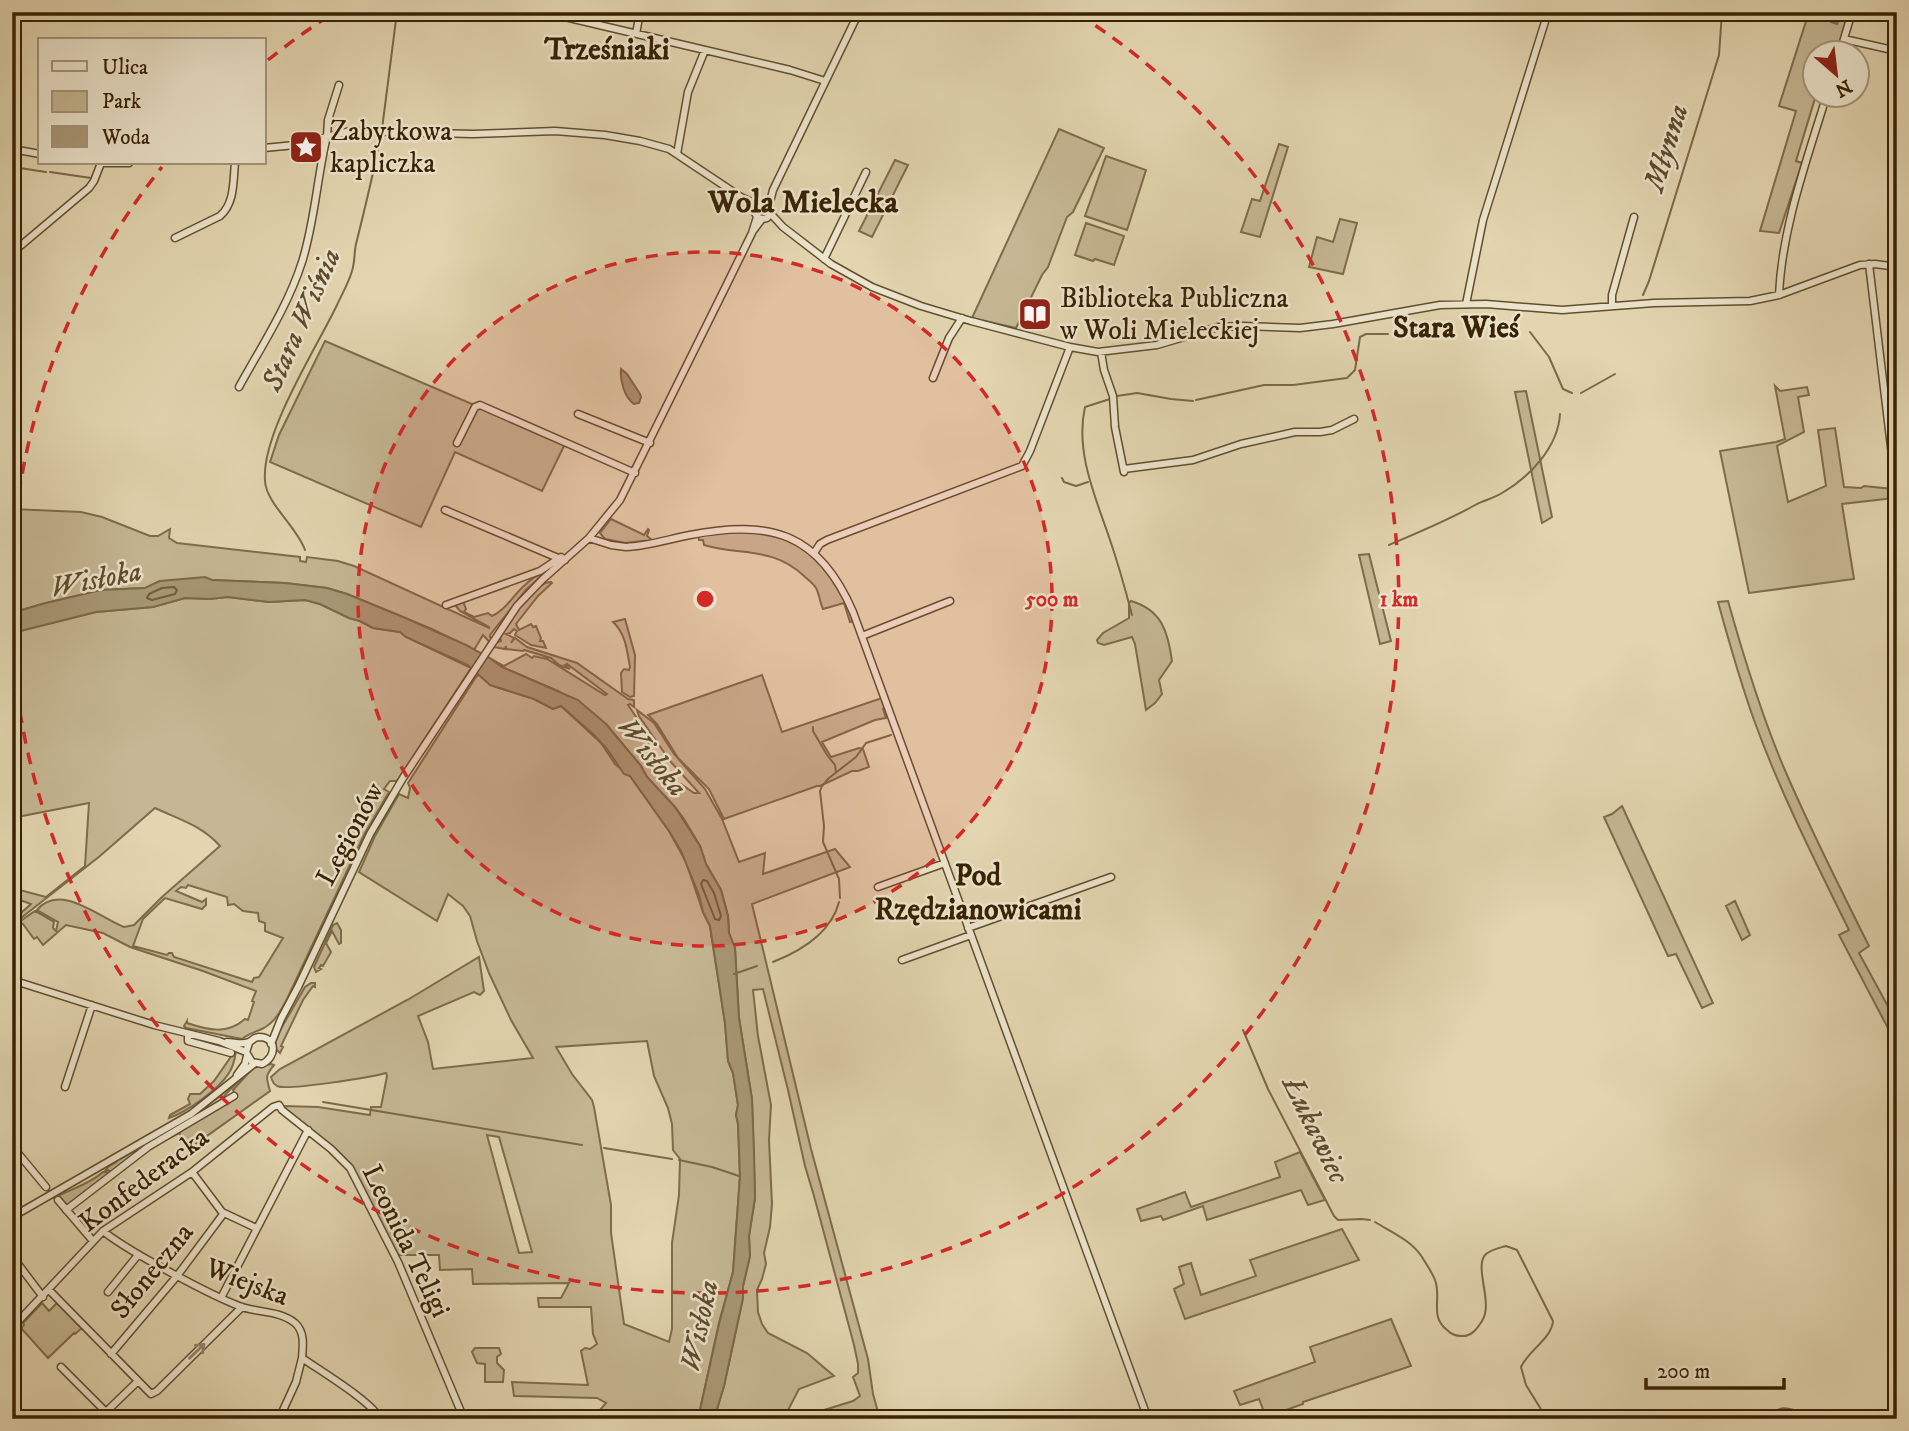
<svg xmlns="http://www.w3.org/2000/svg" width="1909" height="1431" font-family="'IM FELL DW Pica',serif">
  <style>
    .green { fill: #c5b793; stroke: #7e6c4b; stroke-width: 2; fill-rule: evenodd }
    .water { fill: #a89875; stroke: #7b6947; stroke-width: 2 }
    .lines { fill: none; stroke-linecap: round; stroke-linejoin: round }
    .shore { stroke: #705d3c; stroke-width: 2 }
    .stream { stroke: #7b6947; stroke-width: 2 }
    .minor-casing { stroke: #624f2e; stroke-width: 9 }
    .minor { stroke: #ece4cc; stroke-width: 6 }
    .oneway { stroke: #928368 }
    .ring { fill: none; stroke: #d62828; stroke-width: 3.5; stroke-dasharray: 12 9 }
    .labels { text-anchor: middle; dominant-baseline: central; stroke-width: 5; stroke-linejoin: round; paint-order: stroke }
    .poi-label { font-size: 28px; fill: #372203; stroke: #ece4cc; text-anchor: start }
    .street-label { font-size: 28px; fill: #372203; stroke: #ece4cc }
    .neighbourhood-label { font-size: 30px; font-weight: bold; fill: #372203; stroke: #ece4cc }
    .water-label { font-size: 30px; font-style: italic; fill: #5f4b2b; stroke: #ece4cc }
    .quarter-label { font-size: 32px; font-weight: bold; fill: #372203; stroke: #ece4cc }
    .centre { fill: #d62828; stroke: #ece4cc; stroke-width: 3.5 }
    .ring-label { font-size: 21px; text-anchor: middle; font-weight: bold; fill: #d62828; stroke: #ece4cc; stroke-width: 5; stroke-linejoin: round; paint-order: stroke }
  </style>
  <rect width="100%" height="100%" fill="#e2d5b0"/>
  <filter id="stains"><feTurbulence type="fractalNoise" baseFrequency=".00286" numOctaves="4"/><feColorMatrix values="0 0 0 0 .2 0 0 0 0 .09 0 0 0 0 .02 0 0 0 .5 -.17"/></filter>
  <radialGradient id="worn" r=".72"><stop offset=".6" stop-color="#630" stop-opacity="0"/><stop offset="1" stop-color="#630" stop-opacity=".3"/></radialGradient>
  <path class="green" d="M1809 12 1825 15 1826 20 1837 24 1842 12H1850L1838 49 1831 47 1829 52H1814V94L1816 95 1796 161 1802 163 1779 233 1760 231 1796 111 1779 106Z
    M1059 129 1104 148 1073 212 1067 217 1048 267 1042 275 1016 328 972 318Z
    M1279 144 1288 147 1260 237 1241 232 1252 199 1260 201Z
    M1106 156 1146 170 1127 230 1085 216Z
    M895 160 908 165 872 237 859 231Z
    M1340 219 1357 223 1343 274 1309 267 1317 237 1333 242Z
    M1086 223 1124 236 1114 265 1095 259 1093 261 1075 255Z
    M325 341 565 444 542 491 455 452 421 527 270 462 279 435Z
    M1775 386 1780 391 1807 387 1809 395 1798 397 1804 432 1777 446 1788 502 1826 486 1818 430 1835 428 1844 487 1861 488 1864 486 1893 489 1895 498 1842 504 1854 579 1749 593 1720 451 1776 442 1785 439Z
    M1526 391 1552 517 1542 523 1515 392Z
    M12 509 81 512 102 517 150 536H158L170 529 169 538 177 543 300 557V561L306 562 307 557 338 561 354 566 489 628V627L460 611 455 605 463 601 466 609 464 612 474 617 488 613 492 616C506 610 513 595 525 585 534 576 546 569 557 561L525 591 490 635V637L498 642 501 641 500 636C511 622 532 582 551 582L552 583 538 596 516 624 519 630 531 624 533 627 536 626 541 638 540 641H543L546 648 531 645 515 635 517 631 514 629 510 633 506 634 514 638 511 643 515 638 527 647 577 663 628 699 634 700V707L630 704 628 705 645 730 649 744 650 758 673 791 681 784 694 793H699L670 761 639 716 637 710 654 723 674 754 705 789 722 819 739 862 765 853 763 874 835 849 850 867 752 904 811 1149 868 1359 873 1394 880 1419H795L853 1401 860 1396 853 1377 858 1373V1364L854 1345 814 1196 805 1166 788 1090 763 989 753 990 758 1036 771 1105 769 1140 772 1204 770 1227 764 1253 766 1264 762 1279 757 1290 758 1312 762 1324 768 1333 807 1353 834 1376 799 1389 786 1414V1418L790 1419H714L724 1386 743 1298V1286L750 1256 749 1236 755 1198 752 1099 739 1018 735 949 729 933 728 916 721 890 706 864 700 846 684 819 675 807 647 777 641 766 606 724 558 691 502 667 488 657 504 666 526 654 532 658 534 656 547 659 605 695 607 694 567 664 565 665 570 669 559 665 551 658 524 650 523 651 506 649V646L505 649 494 647 483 635 474 650 434 630 347 594 327 588 285 583 212 580 160 581 146 588 101 590 42 604 12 613Z
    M611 519 644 535 648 529 649 530 647 536 652 540 625 543 605 539 600 533Z
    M716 532C730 532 746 530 760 532 810 539 836 578 854 621L850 622 844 603 823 609C820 603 819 593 816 588 813 583 807 579 804 576 772 546 740 556 704 545L703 540H699L698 535Z
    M1369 554 1391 641 1380 644 1359 555Z
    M228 597 269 602 305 600 320 604 349 618 360 621 373 628 400 632 406 637 471 668 397 781H390L384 789 389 792 364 835 287 999C281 1010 276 1021 264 1028 256 1032 249 1033 242 1039L186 1028 184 1026 187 1021V1023C208 1030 227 1035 245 1019L248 1020 254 1002 252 1001 256 991 203 971 130 947 103 933 66 925 43 945 37 937 34 939 23 924 19 922 35 911 54 922 53 928 56 931 58 922 37 910C60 882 100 918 124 927L134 925 162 897 220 846C201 825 180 820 155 808L100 856 12 925V921L31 904 12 897V888L46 897 85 866 89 803 12 818V633L96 612 153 607 185 598 209 599ZM188 885 227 897 228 905 234 904 243 911 258 913 259 921 265 923V931L283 938 259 977 254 978 252 982 174 957 172 953H169L167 955 133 946 143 919 165 898 202 909 206 905V899L202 902 176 891 181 887 186 888Z
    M1131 601C1162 610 1168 632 1172 661L1159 680 1162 694 1155 703 1146 710 1135 644 1132 637 1104 645 1098 643 1097 640 1103 633 1129 618V603Z
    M1728 601C1744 658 1761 714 1784 768 1810 829 1840 888 1869 946L1859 953 1897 1023V1031L1891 1034 1839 935 1849 930C1815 861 1780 792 1754 720 1740 681 1729 642 1718 602Z
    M625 619 635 655 634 696 630 697 622 692 621 673 624 669 629 670 630 667C627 651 626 634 613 622Z
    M480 674 490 685 534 699 553 709 561 706 601 743 615 764 630 776 669 831 686 862 703 912 710 926 725 1023 728 1061 733 1073 738 1105 736 1115 738 1124 740 1176 733 1272 719 1323 698 1419H588L594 1417 606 1403 597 1398 514 1396 512 1382 588 1385 581 1351 585 1348 590 1349 597 1344 593 1334 591 1307H539L538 1298H561L569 1283 473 1284 472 1269 440 1270 439 1255H397L352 1167 283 1108 284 1106 318 1107 370 1115 371 1107H381L387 1076 386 1073C372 1077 287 1091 277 1086 272 1083 273 1082 271 1077L280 1069 409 999 479 957 484 991 480 995 474 992 418 1016 428 1042 433 1069 533 1058 511 1020 489 973 477 941 470 916 463 906 448 894 437 921 359 872 375 836 399 794 408 798 410 788 408 783 476 677ZM647 1041 654 1076 668 1108 672 1124 673 1150 680 1159 679 1195 672 1243V1329L669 1342 624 1324 611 1233V1205L594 1107 592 1100 572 1074 556 1047ZM487 1135 499 1137 532 1252 519 1253Z
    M762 675 782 732 882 698 885 707 883 709 886 718 875 720 822 742 831 757 859 748 863 749 869 767 858 771H852L820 786H817L724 819 709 789 678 758 657 724 648 715Z
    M1622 806 1713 1003 1702 1008 1676 954 1668 956 1604 817 1612 814Z
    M1735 901 1750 935 1742 940 1726 906Z
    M337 923 341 930V943L339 944 332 931 326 943 331 952 323 966 321 965 319 968 321 969 316 972 314 967 333 925Z
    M311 983H315V987L313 986 303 1000 281 1046 283 1047 280 1053 276 1049 275 1039 305 987Z
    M210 1044 236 1051C235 1058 233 1067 229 1073 219 1089 187 1112 169 1118L170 1115 190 1104 188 1099 190 1094H200L214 1081 230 1058 231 1055 210 1046Z
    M271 1064 274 1065C265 1076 266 1077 270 1091L190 1148 179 1133 159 1143 236 1096 233 1090 253 1068Z
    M243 1076 225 1095 222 1100 111 1172 108 1170 105 1171 108 1167 116 1162V1161L194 1116 221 1095Z
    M1300 1152 1325 1200 1308 1205 1301 1190 1207 1220 1203 1206 1163 1220 1161 1216 1141 1221 1137 1209 1185 1192 1191 1207 1280 1177 1275 1162Z
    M103 1172 110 1173 68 1207 60 1197H56C71 1189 90 1184 103 1172Z
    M1342 1229 1359 1260 1185 1319 1174 1289 1184 1284 1179 1267 1191 1263 1201 1295 1256 1276 1250 1260Z
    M42 1303 49 1311 57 1303 82 1328 75 1334 74 1333 48 1358 21 1328 24 1325 23 1323Z
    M1391 1319 1411 1366 1303 1402V1404L1266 1417 1259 1399 1240 1405 1234 1391 1315 1362 1310 1347Z
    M475 1348H499L501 1354 497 1357V1363L504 1370 503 1382H485V1364L477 1363 472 1352Z"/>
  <path class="water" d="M621 369 627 374 640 394 641 397 639 403 634 404C624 397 620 380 621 369Z
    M205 577 212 580 285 583 327 588 347 594 403 617 466 645 488 657 502 667 578 700 606 724 641 766 647 777 675 807 700 846 706 864 721 890 728 916 729 933 735 948 739 1018 752 1099 754 1152 755 1198 749 1236 750 1256 743 1286V1298L724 1386 714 1419H698L719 1324 733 1272 740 1176 738 1124 736 1115 738 1105 733 1073 728 1061 725 1023 710 926 703 912 699 895 681 851 669 831 630 776 624 774 607 749 593 734 561 706 553 709 534 699 490 685 468 665 406 637 400 632 373 628 360 621 349 618 320 604 305 600 269 602 228 597 209 599 185 598 153 607 96 612 12 633V613L42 604 101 590 145 588 160 581Z"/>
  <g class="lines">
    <path class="shore" d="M174 587 177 590 175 594 152 600 147 598 149 594 162 588Z
      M703 880 707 881 714 893 721 916 719 920 715 919 701 884Z"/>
    <path class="stream" d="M382 129 397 12
      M13 167 46 172
      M50 172 91 178
      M1643 295 1649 281 1719 55 1722 12
      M1530 332 1549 357 1563 389 1572 393
      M1581 393 1615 374
      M1117 396 1137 393 1171 399 1193 401
      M1110 399 1085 407C1075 451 1095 496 1109 537 1118 563 1125 588 1132 615
      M1196 400 1264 385H1293L1347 378 1355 370 1360 337 1366 334H1388
      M1062 478 1064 482 1076 486 1088 482
      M1389 545C1419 532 1449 520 1477 504 1485 500 1494 498 1502 493 1530 477 1558 447 1560 414
      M305 550C297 527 266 503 265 481 261 434 316 349 337 305 342 294 349 282 352 271 355 262 354 253 356 244 365 208 374 171 381 135
      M813 727V731L827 755 835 765 836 772
      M840 898 839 879 823 842 824 826 820 791 822 786 829 778 856 757 866 743 891 735
      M773 962C801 951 831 933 839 902
      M734 974 757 966
      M1243 1030 1268 1089 1334 1216 1338 1220 1362 1219 1370 1220
      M323 1102 582 1145
      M604 1148 672 1159
      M679 1160 712 1167 739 1176
      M1375 1222C1391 1232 1411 1240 1422 1257 1426 1264 1432 1272 1435 1280 1442 1298 1429 1316 1447 1330 1451 1334 1456 1336 1461 1336 1471 1337 1477 1329 1482 1321 1494 1303 1473 1266 1486 1254 1492 1249 1500 1248 1506 1246L1517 1250 1553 1321C1552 1338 1528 1351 1521 1367L1526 1385 1547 1419
      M1763 1419C1785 1401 1791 1409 1814 1419"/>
    <g class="minor-casing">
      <path id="minor" d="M544 12 705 50 688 92 677 154
        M636 34 640 12
        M1844 39 1897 51
        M705 50 790 70 825 81
        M1840 52 1852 12
        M264 148 295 145 350 131 473 134 555 131 605 135 640 141 669 149 741 197 758 205
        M12 149 40 154
        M103 163H129
        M769 206 773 190 859 12
        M770 213 783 227 831 264 872 287 921 306 971 321 1070 347 1098 352 1157 345 1218 327 1242 326 1300 328 1333 324 1440 305 1486 304 1562 310 1654 303 1750 301 1779 295 1860 265 1875 264 1897 267
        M753 231 762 219 767 218 770 214 769 206 763 203 757 205 754 211 757 217 762 219
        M175 238 220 216C235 203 233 181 235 163
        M12 253 89 188 94 181 101 163
        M824 259 866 172
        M1869 264 1892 455
        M1779 295C1782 227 1807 160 1827 94
        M1466 304 1483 220 1548 12
        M1612 306V295L1634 217
        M1101 352 1104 370 1113 396 1115 427 1124 472
        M933 378 949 338 962 318
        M239 387C261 347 288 306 302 262 315 221 317 177 327 136L328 120 339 85
        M578 414 650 443
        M457 443 475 407 480 405 635 473
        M1124 469 1193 460 1241 444 1295 432H1320L1332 430 1354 419
        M445 510 558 558
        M589 538 611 545 626 547C648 546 669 539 690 535 771 519 819 533 853 612L1148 1419
        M814 553 820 544 827 540 1022 466 1030 451 1070 347
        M446 605 540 571 561 557 565 560
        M862 636 950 601
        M878 887 945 863
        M968 928 1111 877
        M902 960 971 935
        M12 980 154 1025 219 1041 246 1052
        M188 1034V1041L231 1053
        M227 1042C234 1042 243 1045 249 1042 255 1039 252 1038 259 1037 277 1037 277 1057 262 1064L252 1062 246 1052 249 1043
        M271 1044 281 1019 298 987 370 834 403 778 517 606 543 579 589 538 620 500 727 284 752 233 757 217
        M237 1075 245 1064 247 1056
        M65 1087 92 1005
        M12 1146 46 1187
        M192 1172 222 1212 256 1228
        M58 1200 93 1241
        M66 1210 148 1147 234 1096
        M12 1217 191 1114 255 1063
        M103 1231C119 1244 139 1255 157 1265 184 1280 211 1295 239 1306 257 1313 279 1310 295 1323 305 1332 303 1346 302 1358 319 1370 374 1403 380 1419
        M12 1256 43 1297
        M49 1290 151 1394 157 1391 242 1307
        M108 1292 138 1255
        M221 1298 308 1130
        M12 1328 103 1231 192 1172 273 1107 279 1105 282 1110 331 1149 350 1168 398 1262 464 1419
        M111 1354 177 1276 224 1213
        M61 1367 113 1419
        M107 1411 138 1381
        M12 1418 13 1419
        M279 1419 296 1382 302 1358"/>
    </g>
    <use href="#minor" class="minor"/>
  </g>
  <defs><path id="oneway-shaft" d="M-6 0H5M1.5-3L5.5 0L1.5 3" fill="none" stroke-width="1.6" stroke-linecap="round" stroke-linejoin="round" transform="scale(1.75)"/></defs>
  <use class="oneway" href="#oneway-shaft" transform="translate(197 1351) rotate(-44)"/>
  <circle cx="705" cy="599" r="347" fill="#d62828" fill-opacity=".12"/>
  <g class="ring">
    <circle cx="705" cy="599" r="347"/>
    <path d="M12 557A694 694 0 0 1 162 167M268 60A694 694 0 0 1 332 14M1078 14A694 694 0 1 1 12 641"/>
  </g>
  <defs>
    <g id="sight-square" transform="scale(1.75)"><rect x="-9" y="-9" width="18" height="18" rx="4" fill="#8f2418" stroke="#ece4cc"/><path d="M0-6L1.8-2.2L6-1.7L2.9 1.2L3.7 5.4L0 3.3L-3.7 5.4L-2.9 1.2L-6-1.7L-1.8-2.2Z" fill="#fff"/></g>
    <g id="library-square" transform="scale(1.75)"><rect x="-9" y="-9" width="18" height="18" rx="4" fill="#8f2418" stroke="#ece4cc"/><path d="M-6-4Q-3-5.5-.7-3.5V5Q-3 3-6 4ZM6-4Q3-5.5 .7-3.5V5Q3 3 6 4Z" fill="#fff"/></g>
  </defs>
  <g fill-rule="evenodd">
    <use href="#sight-square" x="306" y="147"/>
    <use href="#library-square" x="1035" y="314"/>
  </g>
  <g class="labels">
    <g class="poi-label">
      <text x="330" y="131">Zabytkowa<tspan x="330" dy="32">kapliczka</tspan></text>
      <text x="1060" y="298">Biblioteka Publiczna<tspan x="1060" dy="32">w Woli Mieleckiej</tspan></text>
    </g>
    <g class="street-label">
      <text transform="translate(350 834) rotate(-62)">Legionów</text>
      <text transform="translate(144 1180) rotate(-37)">Konfederacka</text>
      <text transform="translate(406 1241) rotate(64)">Leonida Teligi</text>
      <text transform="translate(152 1271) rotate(-51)">Słoneczna</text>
      <text transform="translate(247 1282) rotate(21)">Wiejska</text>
    </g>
    <g class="neighbourhood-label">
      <text x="607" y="50">Trześniaki</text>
      <text x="1456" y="328">Stara Wieś</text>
      <text x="978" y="876">Pod<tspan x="978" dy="34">Rzędzianowicami</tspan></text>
    </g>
    <g class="water-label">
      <text transform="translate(1667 148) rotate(-73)">Młynna</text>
      <text transform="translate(302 320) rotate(-66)">Stara Wiśnia</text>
      <text transform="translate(96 580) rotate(-11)">Wisłoka</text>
      <text transform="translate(652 757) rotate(51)">Wisłoka</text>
      <text transform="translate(1315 1130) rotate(64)">Łukawiec</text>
      <text transform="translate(700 1326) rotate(-78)">Wisłoka</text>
    </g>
    <g class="quarter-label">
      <text x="803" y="203">Wola Mielecka</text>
    </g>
  </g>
  <circle cx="705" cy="599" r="10" class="centre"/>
  <g class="ring-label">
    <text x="1052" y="606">500 m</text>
    <text x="1399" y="606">1 km</text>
  </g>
  <rect width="1909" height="1431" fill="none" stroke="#e2d5b0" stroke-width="42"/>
  <rect x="14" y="14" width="1881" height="1403" fill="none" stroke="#372203" stroke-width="3.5"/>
  <rect x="21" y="21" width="1867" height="1389" fill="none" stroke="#372203" stroke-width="2"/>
  <rect x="38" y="38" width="228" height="126" fill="#ece4cc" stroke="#a4967c" stroke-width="2"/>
  <rect x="52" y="61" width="35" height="10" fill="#ece4cc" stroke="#a4967c" stroke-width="2"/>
  <text x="102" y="74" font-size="21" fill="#372203">Ulica</text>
  <rect x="52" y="91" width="35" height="21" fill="#c5b793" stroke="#a4967c" stroke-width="2"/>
  <text x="102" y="108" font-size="21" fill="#372203">Park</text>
  <rect x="52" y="126" width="35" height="21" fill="#a89875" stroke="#a4967c" stroke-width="2"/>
  <text x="102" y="144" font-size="21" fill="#372203">Woda</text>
  <g transform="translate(1836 74) rotate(152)"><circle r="33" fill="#ece4cc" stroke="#a4967c" stroke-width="2"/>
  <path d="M0-5L12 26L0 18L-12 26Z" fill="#8f2418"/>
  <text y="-10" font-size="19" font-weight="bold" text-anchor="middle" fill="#372203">N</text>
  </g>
  <path d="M1646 1378v10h138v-10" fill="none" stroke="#372203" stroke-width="3.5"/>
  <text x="1657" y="1378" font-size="21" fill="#372203" stroke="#ece4cc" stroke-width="5" paint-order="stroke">200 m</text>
  <rect width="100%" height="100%" filter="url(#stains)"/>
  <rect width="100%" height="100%" fill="url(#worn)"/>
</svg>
